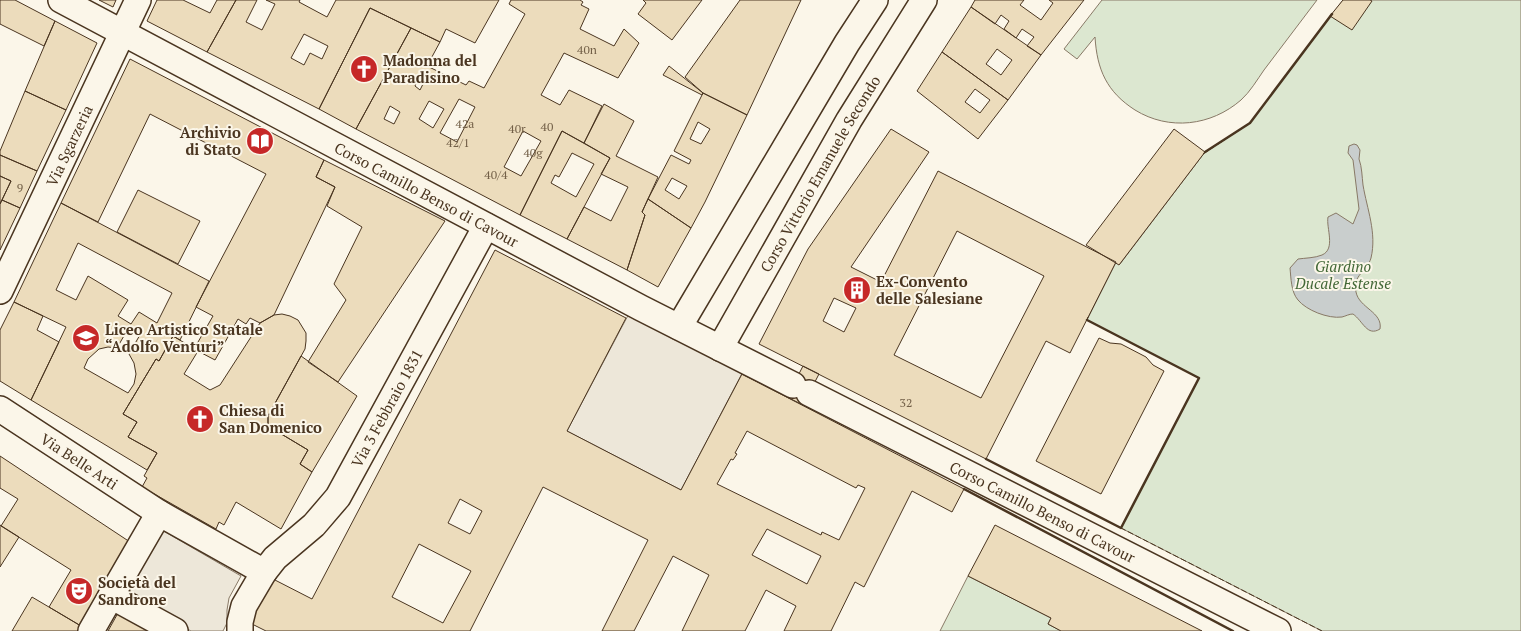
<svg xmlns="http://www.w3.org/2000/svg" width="1521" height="631" font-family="'PT Serif',serif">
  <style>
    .green { fill: #dce7d0; stroke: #887966 }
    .parking { fill: #ede7d9; stroke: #887966 }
    .water { fill: #c9cecd; stroke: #887966 }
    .building { fill: #ecdcbc; stroke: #4a3520; fill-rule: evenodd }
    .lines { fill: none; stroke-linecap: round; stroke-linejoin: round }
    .minor-casing { stroke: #4a3520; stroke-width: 28 }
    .minor { stroke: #fbf6e9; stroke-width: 25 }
    .fence { stroke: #4a3520; stroke-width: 1; stroke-dasharray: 6 2.5; stroke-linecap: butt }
    .wall { stroke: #4a3520; stroke-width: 2.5 }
    .labels { text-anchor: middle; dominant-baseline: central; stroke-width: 4; stroke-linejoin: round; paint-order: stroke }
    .number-label { font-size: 12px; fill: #725f47 }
    .poi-label { font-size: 15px; font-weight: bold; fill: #4a3520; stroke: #fbf6e9; text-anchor: start }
    .street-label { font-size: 15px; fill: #4a3520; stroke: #fbf6e9 }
    .park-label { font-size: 15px; font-style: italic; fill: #436837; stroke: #fbf6e9 }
  </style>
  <rect width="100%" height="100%" fill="#fbf6e9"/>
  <path class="green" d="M1102 0H1317C1299 23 1282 47 1264 70 1257 80 1250 92 1241 100 1211 126 1169 131 1135 110 1107 92 1097 70 1095 37L1077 59 1064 49Z
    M1343 0H1521V631H1322L1121 528 1199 378 1087 320 1116 262 1120 264 1205 152 1250 123Z
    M968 576 1051 618 1048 624 1061 631H940Z"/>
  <path class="parking" d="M634 304 748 362 681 490 567 431Z
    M155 526 241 576 229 598 227 610V623L223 631H191L118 590Z"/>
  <path class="water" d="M1354 144 1357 145 1360 150 1359 159C1362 167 1362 177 1363 185 1367 209 1377 233 1371 258 1367 272 1352 275 1356 292 1359 308 1383 312 1380 329 1367 337 1363 321 1353 314 1349 314 1346 316 1342 317 1328 319 1306 310 1298 300 1291 292 1291 278 1290 268L1298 259C1305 258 1315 258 1322 255 1336 249 1326 228 1328 217L1336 213 1353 224 1359 209 1353 160 1348 153 1349 146Z"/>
  <path class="building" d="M0 0H15L55 21 44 46 0 24Z
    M99 0H116L113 7Z
    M157 0H183L210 13 217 0H236L207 52 147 21Z
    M236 0H257L246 22 262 30 275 4 266 0H300L299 2 327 17 336 0H499L475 43 446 29 440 42 370 8 319 109 207 52ZM304 34 328 46 322 59 310 53 304 65 291 58Z
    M511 0H580L583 2 581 5 589 9 580 29 614 46 624 29 639 43 618 78 564 53 541 95 560 105 569 90 602 106 584 143 562 131 520 215 356 129 411 28 440 42 427 66 466 85 469 81 484 88 525 14 509 4ZM417 81 423 84 420 90 415 86ZM459 99 475 107 457 142 440 133ZM429 101 444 109 433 128 419 119ZM390 106 400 112 394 124 384 119ZM523 131 541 141 521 176 504 167Z
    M643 0H702L672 40 638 14 646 3Z
    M740 0H801L747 115 703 93 685 77Z
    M975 0H1024L1020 5 1041 20 1053 3 1049 0H1084L1041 55 1027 46 1034 37 1022 29 1016 38 1004 29 1009 21 1001 15 995 24 971 7Z
    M1343 0H1370L1372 1 1352 30 1330 16Z
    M971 7 1041 55 1008 100 942 52ZM997 49 1012 60 1001 75 986 64Z
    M370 8 411 28 356 129 319 109Z
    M55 21 97 43 66 110 25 91Z
    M942 52 1008 100 978 139 917 91ZM975 89 990 100 980 113 965 102Z
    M130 59 324 160 316 177 335 187 274 315 260 323 250 318 246 324 238 319 215 360 194 349 213 316 196 307 266 174 150 114 98 222 61 203Z
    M669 66 703 93 702 95 663 75Z
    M25 91 66 110 37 171 0 155V151Z
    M703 93 747 115 705 202 691 228 648 199 671 155 689 164 691 160 674 151ZM698 122 710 129 701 144 690 139ZM672 178 687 186 679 199 665 190Z
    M604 104 634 121 616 156 658 177 642 212 645 215 627 270 567 239 584 207 611 221 628 187 601 174 610 158 584 143Z
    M891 129 929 152 851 267 881 282 938 171 1116 262 1070 353 1046 341 986 459 759 344 808 249ZM957 231 1044 276 981 398 894 355ZM834 298 856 308 844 332 823 321Z
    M1174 129 1205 152 1119 265 1086 245Z
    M562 131 610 158 567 239 520 215ZM572 153 594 164 576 197 551 183 555 175 559 177Z
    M0 155 37 171 20 208 2 200 11 181 0 176Z
    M324 160 445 221 338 382 308 362 346 300 334 284 362 227 327 206 335 187 316 177Z
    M0 176 11 181 0 204Z
    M138 190 200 221 178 264 117 232Z
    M648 199 691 228 658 287 627 270 645 215 642 212Z
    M2 200 20 208 0 250V204Z
    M61 203 209 281 180 340 173 336 159 361 156 359 123 414 137 422 128 437 157 453 147 470 31 400 66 327 14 302ZM78 243 172 293 157 323 139 312 131 324 118 316 128 300 88 276 76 300 56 290ZM129 327 141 333 129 354 134 363 136 374 134 384 128 393 84 368 88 359 99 349 108 347 117 348Z
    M495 250 626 318 567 431 681 490 742 374 964 489 952 512 912 491 864 587 855 582 831 631H784L796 606 766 590 745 631H682L709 575 673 556 634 631H602L648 540 543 487 470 631H266L250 623 273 579 312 599ZM747 431 856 488 858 485 865 488 839 540 822 532 821 535 717 484 731 459 733 460 737 454 735 453ZM460 499 482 511 470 534 448 523ZM767 529 821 556 807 584 752 555ZM419 544 471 571 443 623 392 597Z
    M14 302 43 316 37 330 59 342 31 400 0 381V330Z
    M282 314 290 316 298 320 306 333V341L305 349 268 416V426L308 450 300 464 312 472 281 529 236 502 224 525 219 522 216 529 142 487 147 478 144 476 157 453 128 437 137 422 123 414 156 359 159 361 173 336 198 351 184 374 210 390 220 385 260 323 274 315Z
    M1099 338 1110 343 1121 344 1146 357 1153 365 1164 371 1101 494 1036 461Z
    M301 356 357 396 312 472 300 464 308 450 268 426V416Z
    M803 366 819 374 803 405 787 397Z
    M0 456 130 542 81 626 49 607 71 570 1 526 18 499 0 488Z
    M0 525 19 537 0 567Z
    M995 525 1202 631H1061L1048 624 1051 618 968 576Z
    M32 597 81 626 78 631H12Z
    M118 613 148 631H108Z"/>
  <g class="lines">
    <g class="minor-casing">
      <g id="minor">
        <path id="s1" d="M61 0 641 308 793 385"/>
        <path id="s2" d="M0 291 138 0"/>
        <path d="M679 327 847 43 875 0"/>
        <path id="s3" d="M720 348 849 120 924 0"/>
        <path id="s4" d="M809 393 1278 631"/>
        <path id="s5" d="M0 409 159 513"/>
        <path d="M91 631 111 596"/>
        <path d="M175 631 111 596 159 513 264 572"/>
        <path id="s6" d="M240 631V622L244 606 264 572 275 558 314 525 338 497 486 226"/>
      </g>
    </g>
    <use href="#minor" class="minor"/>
    <path class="fence" d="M1203 154 1250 123 1332 14
      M1088 317 1087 320 1199 378 1121 528 1322 631"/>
    <path class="wall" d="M1205 152 1250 123 1332 14
      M986 459 1121 528 1199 378 1087 320
      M964 489 1233 631"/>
  </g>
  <defs>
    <g id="church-disc" transform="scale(1.4375)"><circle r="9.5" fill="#c62828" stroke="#fbf6e9"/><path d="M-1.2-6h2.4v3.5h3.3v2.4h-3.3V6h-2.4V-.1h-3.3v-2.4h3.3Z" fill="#fff"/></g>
    <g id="library-disc" transform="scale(1.4375)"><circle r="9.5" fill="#c62828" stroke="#fbf6e9"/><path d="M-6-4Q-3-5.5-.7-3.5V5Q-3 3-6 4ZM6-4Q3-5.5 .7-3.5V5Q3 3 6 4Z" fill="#fff"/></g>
    <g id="building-disc" transform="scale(1.4375)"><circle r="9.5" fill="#c62828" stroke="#fbf6e9"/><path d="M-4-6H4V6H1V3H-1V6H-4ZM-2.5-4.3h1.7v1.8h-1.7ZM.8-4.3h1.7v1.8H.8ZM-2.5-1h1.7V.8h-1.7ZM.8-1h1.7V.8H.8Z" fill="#fff"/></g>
    <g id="school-disc" transform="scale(1.4375)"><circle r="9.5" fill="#c62828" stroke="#fbf6e9"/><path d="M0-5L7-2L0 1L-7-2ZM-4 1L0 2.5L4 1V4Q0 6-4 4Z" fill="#fff"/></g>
    <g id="theatre-disc" transform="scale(1.4375)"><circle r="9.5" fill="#c62828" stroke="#fbf6e9"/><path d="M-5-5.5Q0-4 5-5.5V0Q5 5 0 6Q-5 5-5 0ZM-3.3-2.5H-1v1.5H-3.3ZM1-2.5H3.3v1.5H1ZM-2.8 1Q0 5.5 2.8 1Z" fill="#fff"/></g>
  </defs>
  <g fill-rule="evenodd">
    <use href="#church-disc" x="364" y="69"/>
    <use href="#library-disc" x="260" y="141"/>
    <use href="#building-disc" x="857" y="290"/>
    <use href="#school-disc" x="86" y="338"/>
    <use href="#church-disc" x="200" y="419"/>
    <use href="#theatre-disc" x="79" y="591"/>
  </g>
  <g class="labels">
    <g class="number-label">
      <text x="587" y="49">40n</text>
      <text x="465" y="123">42a</text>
      <text x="547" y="126">40</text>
      <text x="517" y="128">40r</text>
      <text x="458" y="142">42/1</text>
      <text x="533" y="152">40g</text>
      <text x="496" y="174">40/4</text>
      <text x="20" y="187">9</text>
      <text x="906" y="402">32</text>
    </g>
    <g class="poi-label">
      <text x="383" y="60">Madonna del<tspan x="383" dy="17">Paradisino</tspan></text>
      <text x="241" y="132" text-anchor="end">Archivio<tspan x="241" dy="17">di Stato</tspan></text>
      <text x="876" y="281">Ex-Convento<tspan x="876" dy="17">delle Salesiane</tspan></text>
      <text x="105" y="329">Liceo Artistico Statale<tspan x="105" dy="17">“Adolfo Venturi”</tspan></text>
      <text x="219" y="410">Chiesa di<tspan x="219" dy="17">San Domenico</tspan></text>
      <text x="98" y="582">Società del<tspan x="98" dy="17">Sandrone</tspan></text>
    </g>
    <g class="street-label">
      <text stroke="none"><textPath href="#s2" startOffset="161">Via Sgarzeria</textPath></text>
      <text stroke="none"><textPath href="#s3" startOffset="201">Corso Vittorio Emanuele Secondo</textPath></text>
      <text stroke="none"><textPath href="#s1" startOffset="414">Corso Camillo Benso di Cavour</textPath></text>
      <text stroke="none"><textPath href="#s6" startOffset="272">Via 3 Febbraio 1831</textPath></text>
      <text stroke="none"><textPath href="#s5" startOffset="95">Via Belle Arti</textPath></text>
      <text stroke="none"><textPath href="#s4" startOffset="262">Corso Camillo Benso di Cavour</textPath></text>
    </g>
    <g class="park-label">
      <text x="1343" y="266">Giardino<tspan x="1343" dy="17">Ducale Estense</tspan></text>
    </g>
  </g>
</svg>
